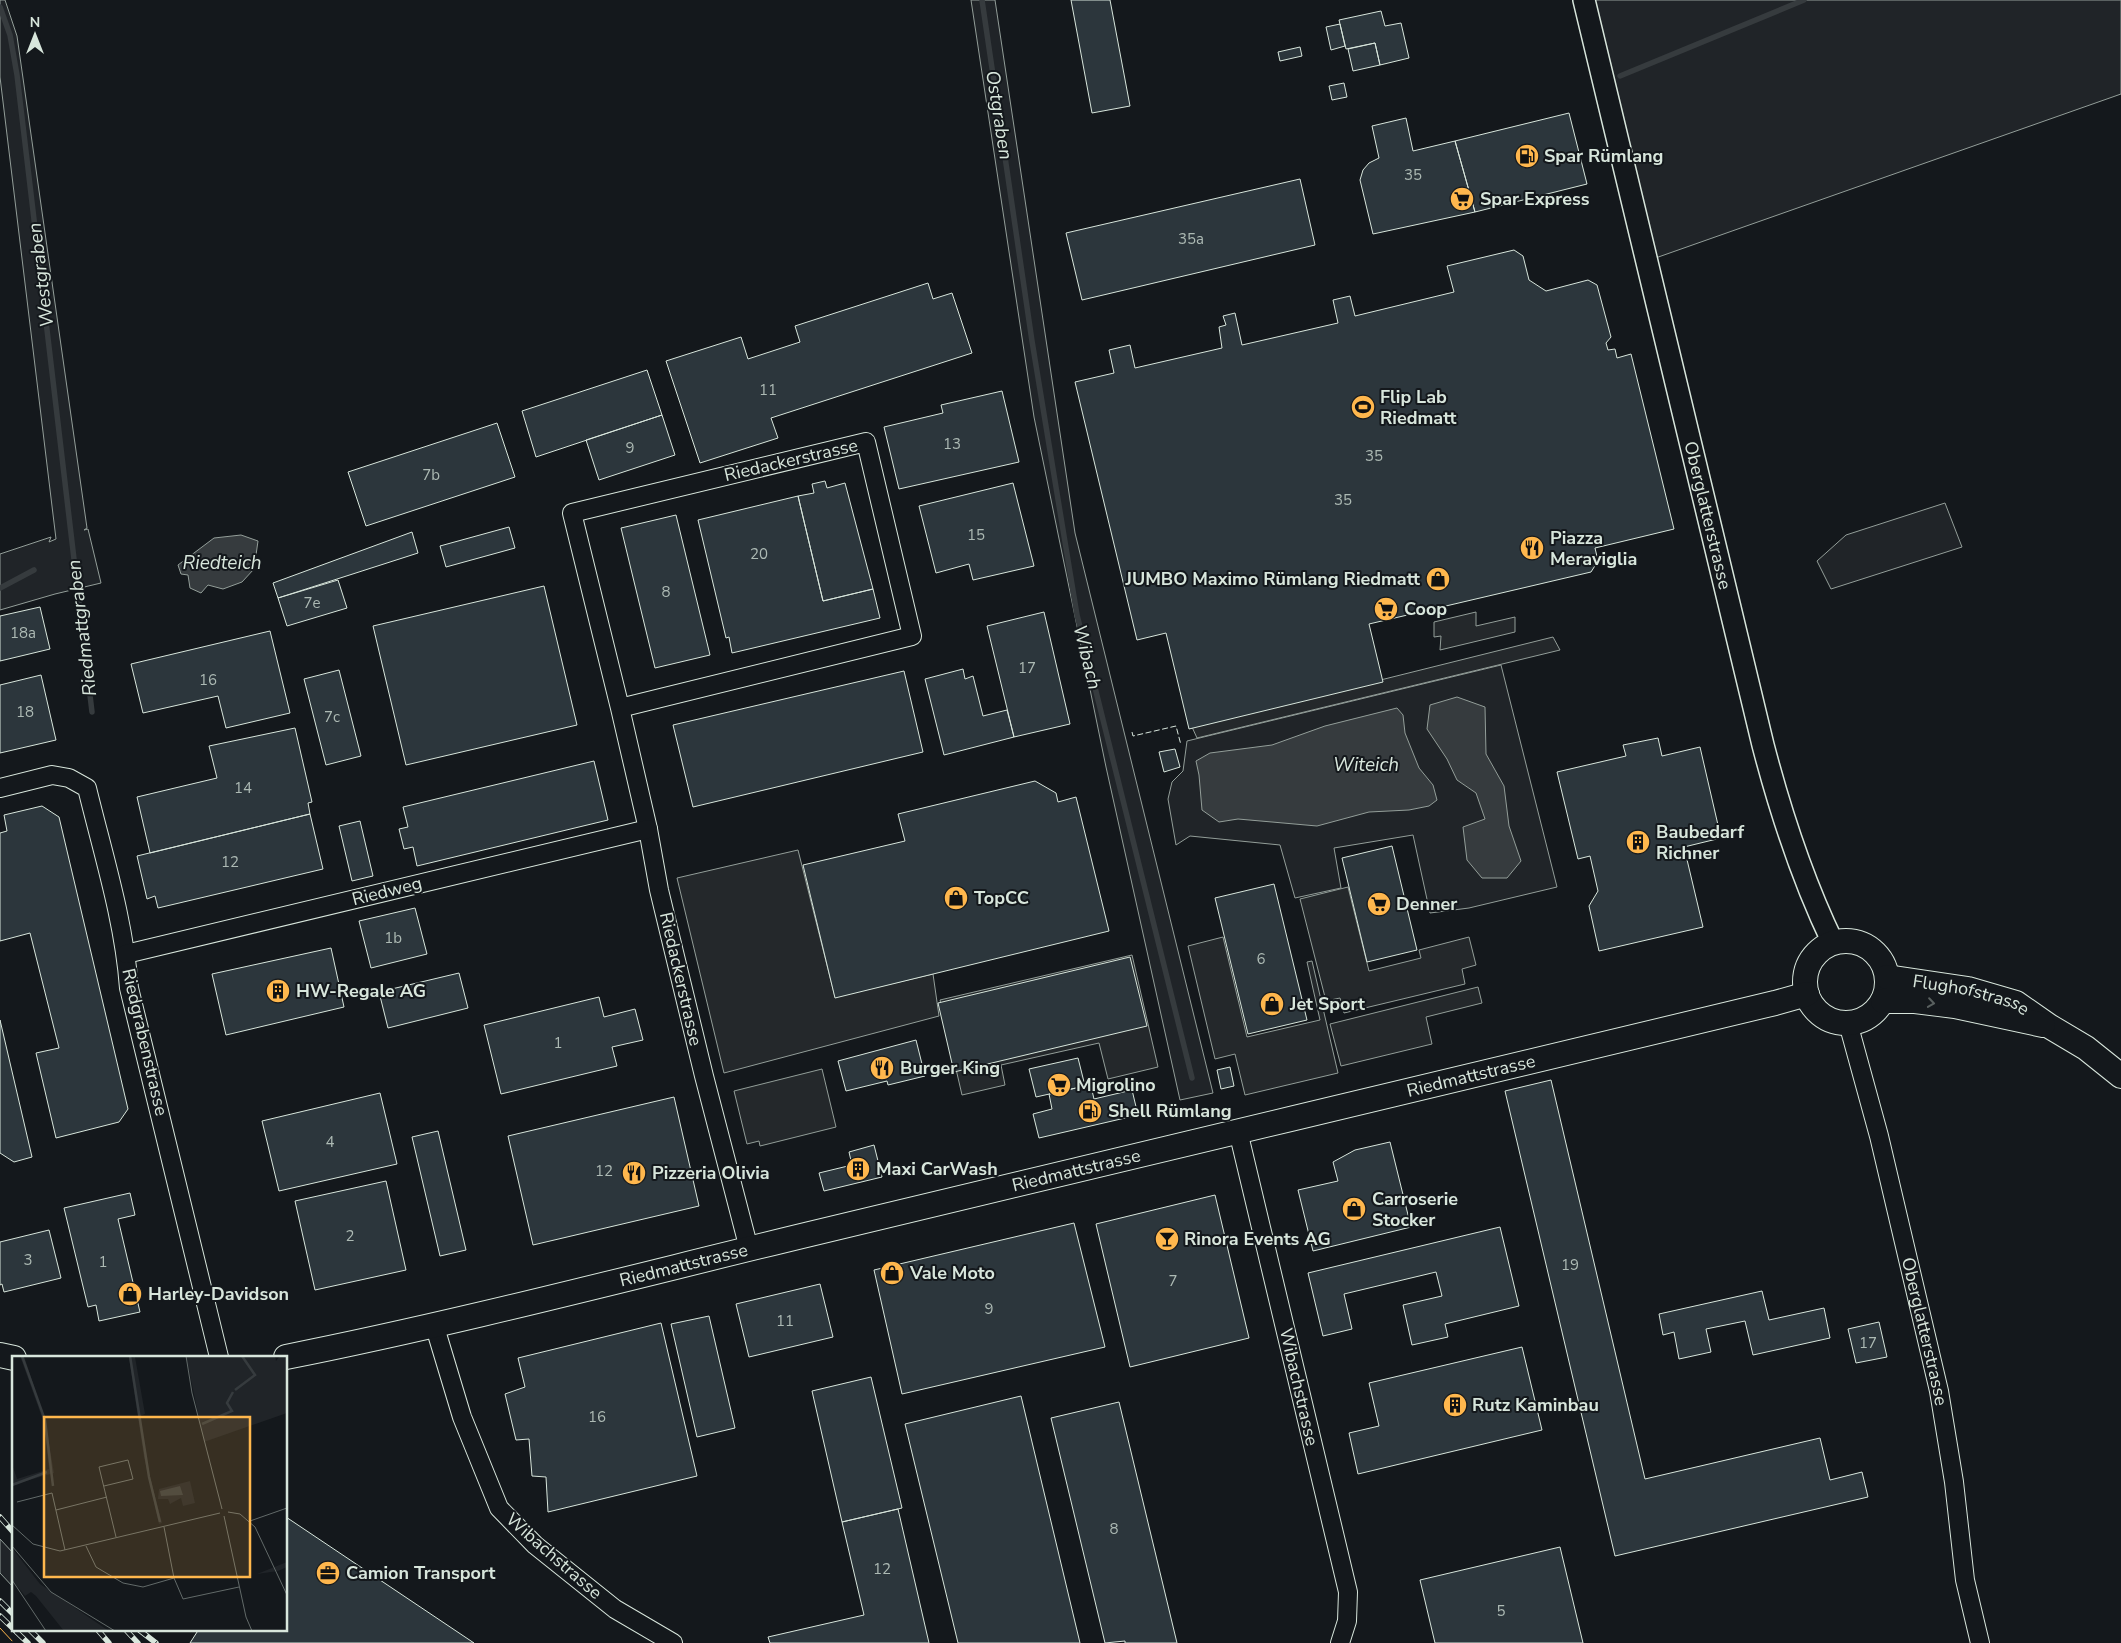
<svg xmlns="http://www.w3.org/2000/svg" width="2121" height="1643" font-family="'Nunito Sans',sans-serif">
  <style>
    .green { fill: #202428; stroke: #939e99 }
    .parking { fill: #24282b; stroke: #939e99 }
    .water { fill: #363b3e; stroke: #939e99 }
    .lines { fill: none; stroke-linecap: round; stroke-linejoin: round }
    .stream { stroke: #363b3e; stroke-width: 5.5 }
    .building { fill: #2c363c; stroke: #d8e6dc }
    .minor-casing { stroke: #d8e6dc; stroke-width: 20 }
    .tertiary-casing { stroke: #d8e6dc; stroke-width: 24 }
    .secondary-casing { stroke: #d8e6dc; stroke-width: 26 }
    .minor { stroke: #14181c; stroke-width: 18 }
    .tertiary { stroke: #14181c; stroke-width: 21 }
    .secondary { stroke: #14181c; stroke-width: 24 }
    .rail-casing { stroke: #d8e6dc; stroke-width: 5.5 }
    .rail { stroke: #14181c; stroke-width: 4; stroke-dasharray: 11; stroke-linecap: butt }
    .fence { stroke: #d8e6dc; stroke-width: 1; stroke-dasharray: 6 2.5; stroke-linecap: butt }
    .power { stroke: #ffb74d; stroke-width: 1; stroke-dasharray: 18 4 2.5 4; stroke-linecap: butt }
    .oneway { stroke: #59605f }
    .labels { text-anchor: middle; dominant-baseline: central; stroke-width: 4; stroke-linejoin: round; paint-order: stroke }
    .number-label { font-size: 15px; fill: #adbab4 }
    .poi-label { font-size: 18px; font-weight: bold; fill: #d8e6dc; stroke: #14181c; text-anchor: start }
    .street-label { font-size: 18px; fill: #d8e6dc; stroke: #14181c }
    .water-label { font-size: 19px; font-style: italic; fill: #d8e6dc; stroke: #14181c }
    .inset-river { fill: none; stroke: #363b3e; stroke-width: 2.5 }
    .inset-road { fill: none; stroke: #626a69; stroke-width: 1 }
    .view { fill: #ffb74d; fill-opacity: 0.15; stroke: #ffb74d; stroke-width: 2.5 }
    .inset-edge { fill: none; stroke: #d8e6dc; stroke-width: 2.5 }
  </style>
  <rect width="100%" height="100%" fill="#14181c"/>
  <path class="green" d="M0 0H5L17 36 87 528 84 530 88 529 101 583 55 594 0 610V554L51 537 49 542 56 539 0 77Z
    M971 0H995L1075 533 1213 1093 1180 1100 1106 767 1034 417Z
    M1584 0H2121V94L1647 261Z
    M1945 503 1962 547 1831 589 1817 561 1846 535Z
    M1501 665 1557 887 1469 908 1430 913 1413 835 1334 848 1341 888 1295 898 1280 845 1190 836 1176 845 1168 799 1172 782 1183 771 1187 741Z
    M0 1539 14 1554V1588L0 1573Z"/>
  <path class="parking" d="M1476 612V626L1515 617V632L1440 650 1441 636 1434 637V622Z
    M1553 637 1560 650 1197 738 1192 727Z
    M798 850 835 997 933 974 939 1016 724 1073 677 878Z
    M1348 887 1369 971 1421 958 1419 950 1469 937 1476 965 1462 969 1465 984 1344 1013 1340 998 1326 1001 1300 899Z
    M1223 937 1247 1037 1320 1020 1307 962 1312 961 1338 1073 1245 1095 1235 1054 1215 1059 1188 946Z
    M1132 955 1158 1067 1108 1079 1099 1043 1001 1065 1005 1085 962 1095 940 1000Z
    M1478 987 1482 1003 1426 1017 1432 1044 1341 1066 1330 1024Z
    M822 1069 836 1127 760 1146 759 1141 747 1144 734 1091Z"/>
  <path class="water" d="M241 535 258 541 254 569 242 582 223 589 208 585 201 593 190 588 188 575 181 574 178 565 214 538Z
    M1457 697 1485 707 1486 754 1504 786 1509 826 1521 861 1507 878H1482L1467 860 1463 827 1485 819 1476 793 1457 780 1447 759 1427 729 1430 705Z
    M1397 708 1403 715 1405 733 1419 768 1433 785 1437 800 1429 806 1409 810 1369 812 1317 826 1238 819 1219 822 1202 810 1199 775 1196 761 1210 753 1272 745 1325 726Z"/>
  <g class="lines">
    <path class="stream" d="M982 0 1032 341 1077 615 1192 1078
      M0 7 10 35 17 75 92 712
      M1620 76 1804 0
      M0 588 34 570"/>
  </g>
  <path class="building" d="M1071 0H1110L1130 106 1092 113Z
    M1381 11 1385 26 1401 23 1409 58 1380 65 1375 43 1346 49 1339 20Z
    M1340 24 1345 46 1331 50 1326 27Z
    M1375 43 1380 65 1353 71 1348 49Z
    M1300 47 1302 56 1280 61 1278 52Z
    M1344 83 1347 97 1332 100 1329 86Z
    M1569 113 1587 184 1475 212 1455 141Z
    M1406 118 1413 151 1455 141 1475 212 1373 234 1360 180 1363 170 1369 163 1379 158 1372 126Z
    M1300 179 1315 245 1082 300 1066 233Z
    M1514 250 1523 256 1529 280 1546 291 1588 280 1597 285 1611 337 1606 343 1608 350 1615 349 1617 358 1631 354 1674 529 1595 548 1598 561 1591 572 1369 624 1383 682 1189 729 1166 633 1137 640 1075 382 1114 373 1109 350 1130 345 1135 368 1222 348 1219 327 1226 325 1223 316 1235 313 1242 345 1338 323 1333 300 1350 296 1355 316 1454 292 1447 266Z
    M928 283 933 299 952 293 972 353 771 418 778 438 700 463 666 361 741 337 748 359 800 342 795 326Z
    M647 370 662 415 536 457 522 411Z
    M1002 391 1019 462 899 489 884 427 943 413 941 405Z
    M662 415 675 455 599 480 586 440Z
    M497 423 515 477 366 526 348 472Z
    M825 481 827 488 845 483 873 589 823 601 798 496 814 493 812 484Z
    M1013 483 1034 566 973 580 969 564 936 573 919 506Z
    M798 496 823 601 873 589 880 618 732 653 729 637 726 638 698 520Z
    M676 515 710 655 655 668 621 528Z
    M509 527 515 548 446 567 440 546Z
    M412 532 418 553 278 598 273 583Z
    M338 580 347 608 287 626 278 598Z
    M544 586 577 725 406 765 373 626Z
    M40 607 50 649 0 661V616Z
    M1044 612 1070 724 1014 737 987 626Z
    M270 631 290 713 226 728 218 696 143 713 131 664Z
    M963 669 965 679 973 676 983 716 1007 710 1014 737 944 755 925 679Z
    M339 670 361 756 326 765 304 679Z
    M904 671 923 752 693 807 673 725Z
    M41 675 56 740 0 753V685Z
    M295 728 312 802 308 803 310 814 150 853 137 797 217 778 209 746Z
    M1658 738 1662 756 1700 747 1721 838 1684 847 1703 927 1599 951 1589 906 1598 891 1590 856 1578 859 1557 772 1626 756 1623 745Z
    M1175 749 1180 767 1164 772 1159 752Z
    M594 761 608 820 417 866 413 847 404 849 399 829 408 827 403 807Z
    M1035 781 1056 793 1058 802 1076 797 1109 931 835 998 803 865 905 841 898 814Z
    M42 806 59 817 128 1109 119 1122 56 1138 36 1053 59 1048 30 933 0 941V833L7 831 4 815Z
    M310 814 323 869 158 908 155 896 147 899 137 856Z
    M360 821 373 876 352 881 339 826Z
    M1392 846 1417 950 1367 962 1342 858Z
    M1274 884 1307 1020 1248 1034 1215 898Z
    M415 908 427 954 371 968 359 921Z
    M331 948 344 1007 226 1035 212 974Z
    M1130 957 1147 1026 954 1072 938 1003Z
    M459 973 468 1008 388 1028 379 992Z
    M599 997 604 1017 635 1009 643 1040 612 1047 617 1066 501 1094 484 1025Z
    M0 1020 32 1157 14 1162 0 1153Z
    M916 1040 925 1076 888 1085 887 1081 846 1091 838 1061Z
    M1078 1058 1085 1086 1036 1097 1029 1069Z
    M1230 1067 1234 1086 1221 1089 1217 1070Z
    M1551 1080 1645 1479 1820 1438 1830 1480 1862 1472 1868 1497 1615 1556 1505 1091Z
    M1090 1082 1094 1099 1132 1090 1138 1115 1039 1138 1033 1114 1052 1109 1049 1094 1085 1086 1084 1083Z
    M380 1093 397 1164 279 1191 262 1121Z
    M674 1097 699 1206 533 1245 508 1136Z
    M438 1131 466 1250 440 1256 412 1137Z
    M1390 1142 1411 1227 1313 1251 1298 1190 1338 1181 1333 1162 1355 1150Z
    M874 1145 882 1177 824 1191 819 1173 852 1165 849 1152Z
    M386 1181 406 1270 315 1290 295 1201Z
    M130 1193 135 1215 118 1219 140 1312 99 1321 96 1305 88 1307 64 1208Z
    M1215 1195 1249 1338 1130 1367 1096 1224Z
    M1074 1223 1105 1347 902 1394 874 1270Z
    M1500 1227 1519 1306 1445 1324 1448 1337 1412 1345 1403 1305 1442 1296 1436 1272 1344 1294 1352 1329 1323 1336 1308 1273Z
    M49 1230 61 1278 4 1292 2 1284 0 1285V1242Z
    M820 1284 833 1337 749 1357 736 1304Z
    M1762 1291 1769 1320 1824 1308 1830 1338 1753 1355 1745 1321 1706 1329 1711 1352 1679 1359 1674 1332 1663 1335 1659 1314Z
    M709 1316 735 1428 697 1437 671 1324Z
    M1879 1322 1887 1357 1856 1363 1848 1329Z
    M661 1323 697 1476 548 1512 546 1477 532 1476 529 1439 516 1440 505 1394 525 1387 518 1358Z
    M1522 1347 1542 1430 1358 1474 1349 1433 1379 1426 1369 1383Z
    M871 1377 902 1508 842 1522 812 1391Z
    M1021 1396 1080 1643H958L905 1424Z
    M1119 1402 1177 1643H1125V1641L1105 1643 1051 1418Z
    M898 1509 929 1643H770L768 1637 864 1615 842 1522Z
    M286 1517 474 1643H190L199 1629H286Z
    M1560 1547 1583 1643H1435L1420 1580Z"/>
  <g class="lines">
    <g class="minor-casing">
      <g id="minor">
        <path d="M620 708 912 636 866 442 572 513 620 708 648 829 659 890 704 1076 749 1249"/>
        <path d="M0 788 52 775 69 778 87 788C103 854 124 920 129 988L219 1357"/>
        <path d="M126 954 648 829"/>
        <path id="s1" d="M1848 1023 1879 1136 1939 1391 1954 1482 1965 1580 1980 1643"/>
        <path d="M1238 1131 1348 1592 1347 1621 1340 1643"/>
        <path d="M434 1324 462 1417 499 1508 535 1545 615 1609 673 1643"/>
      </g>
    </g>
    <g class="tertiary-casing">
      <g id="tertiary">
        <path id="s2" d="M1584 0 1763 745C1781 814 1802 879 1833 943"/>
      </g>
    </g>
    <g class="secondary-casing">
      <g id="secondary">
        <circle cx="1846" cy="982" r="41"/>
        <path id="s3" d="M1887 977 1968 989 2016 1003 2049 1026 2086 1048 2121 1076"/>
        <path d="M1883 1001H1915L1955 1006 2043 1025"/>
        <path d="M0 1355 14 1358"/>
        <path id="s4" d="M286 1357C462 1322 636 1276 810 1234 1132 1157 1453 1080 1775 1003L1807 994"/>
      </g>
    </g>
    <use href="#minor" class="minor"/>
    <use href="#tertiary" class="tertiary"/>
    <use href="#secondary" class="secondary"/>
    <g class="rail-casing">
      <path id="rail" d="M0 1517 14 1533
        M0 1601 14 1615
        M0 1616 28 1643
        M29 1629 43 1643
        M97 1629 109 1643
        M125 1629 138 1643
        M138 1629 156 1643"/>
    </g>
    <use href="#rail" class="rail"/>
    <path class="fence" d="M1132 732 1133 736 1176 726 1181 745"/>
    <path class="power" d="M0 1628 14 1643"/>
  </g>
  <defs><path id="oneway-chevron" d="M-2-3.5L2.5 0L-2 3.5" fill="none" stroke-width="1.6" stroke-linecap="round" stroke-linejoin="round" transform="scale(1.25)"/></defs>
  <use class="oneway" href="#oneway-chevron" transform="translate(1931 1003) rotate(8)"/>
  <defs>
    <g id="fuel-disc" transform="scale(1.25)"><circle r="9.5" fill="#ffb74d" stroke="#14181c"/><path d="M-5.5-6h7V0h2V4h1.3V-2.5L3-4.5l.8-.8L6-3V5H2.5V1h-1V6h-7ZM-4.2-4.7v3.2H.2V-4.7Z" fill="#111"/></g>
    <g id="supermarket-disc" transform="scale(1.25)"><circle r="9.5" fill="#ffb74d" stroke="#14181c"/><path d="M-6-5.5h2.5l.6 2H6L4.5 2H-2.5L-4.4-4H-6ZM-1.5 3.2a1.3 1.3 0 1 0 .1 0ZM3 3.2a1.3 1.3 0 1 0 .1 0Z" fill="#111"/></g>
    <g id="stadium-disc" transform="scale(1.25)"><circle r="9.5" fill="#ffb74d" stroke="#14181c"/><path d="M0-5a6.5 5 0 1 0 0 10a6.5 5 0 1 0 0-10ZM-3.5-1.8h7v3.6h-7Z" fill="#111"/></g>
    <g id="restaurant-disc" transform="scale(1.25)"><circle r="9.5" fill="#ffb74d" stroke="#14181c"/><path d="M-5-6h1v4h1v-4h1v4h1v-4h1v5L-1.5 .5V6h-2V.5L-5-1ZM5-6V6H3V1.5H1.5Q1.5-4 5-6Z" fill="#111"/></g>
    <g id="shop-disc" transform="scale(1.25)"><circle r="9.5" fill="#ffb74d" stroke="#14181c"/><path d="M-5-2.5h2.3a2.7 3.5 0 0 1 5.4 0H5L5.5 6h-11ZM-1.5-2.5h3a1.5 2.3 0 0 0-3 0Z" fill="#111"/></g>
    <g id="building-disc" transform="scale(1.25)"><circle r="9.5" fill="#ffb74d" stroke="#14181c"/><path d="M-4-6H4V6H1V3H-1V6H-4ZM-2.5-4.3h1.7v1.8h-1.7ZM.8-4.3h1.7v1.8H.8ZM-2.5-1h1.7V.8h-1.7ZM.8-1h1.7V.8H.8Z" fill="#111"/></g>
    <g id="bar-disc" transform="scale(1.25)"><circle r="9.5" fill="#ffb74d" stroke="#14181c"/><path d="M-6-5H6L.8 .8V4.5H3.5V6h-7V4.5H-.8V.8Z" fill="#111"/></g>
    <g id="office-disc" transform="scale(1.25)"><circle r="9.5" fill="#ffb74d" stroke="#14181c"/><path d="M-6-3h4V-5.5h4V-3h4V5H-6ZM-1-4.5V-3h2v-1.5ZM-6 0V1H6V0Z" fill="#111"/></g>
  </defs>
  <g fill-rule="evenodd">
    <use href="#fuel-disc" x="1527" y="156"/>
    <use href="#supermarket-disc" x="1462" y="199"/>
    <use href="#stadium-disc" x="1363" y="407"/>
    <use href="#restaurant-disc" x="1532" y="548"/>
    <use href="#shop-disc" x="1438" y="579"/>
    <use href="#supermarket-disc" x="1386" y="609"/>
    <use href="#building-disc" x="1638" y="842"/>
    <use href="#shop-disc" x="956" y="898"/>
    <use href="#supermarket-disc" x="1379" y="904"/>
    <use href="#building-disc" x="278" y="991"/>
    <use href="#shop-disc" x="1272" y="1004"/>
    <use href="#restaurant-disc" x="882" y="1068"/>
    <use href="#supermarket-disc" x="1059" y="1085"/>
    <use href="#fuel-disc" x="1090" y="1111"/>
    <use href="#building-disc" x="858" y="1169"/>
    <use href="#restaurant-disc" x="634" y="1173"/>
    <use href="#shop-disc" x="1354" y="1209"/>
    <use href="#bar-disc" x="1167" y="1239"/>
    <use href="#shop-disc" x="892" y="1273"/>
    <use href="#shop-disc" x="130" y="1294"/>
    <use href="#building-disc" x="1455" y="1405"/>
    <use href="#office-disc" x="328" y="1573"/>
  </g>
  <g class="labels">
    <g class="number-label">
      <text x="1413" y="175">35</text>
      <text x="1191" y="239">35a</text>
      <text x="768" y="390">11</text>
      <text x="952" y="444">13</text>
      <text x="630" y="448">9</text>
      <text x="1374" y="456">35</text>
      <text x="431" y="475">7b</text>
      <text x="1343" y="500">35</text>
      <text x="976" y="535">15</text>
      <text x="759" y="554">20</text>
      <text x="666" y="592">8</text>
      <text x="312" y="603">7e</text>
      <text x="23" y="633">18a</text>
      <text x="1027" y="668">17</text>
      <text x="208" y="680">16</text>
      <text x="25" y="712">18</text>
      <text x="332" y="717">7c</text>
      <text x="243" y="788">14</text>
      <text x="230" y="862">12</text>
      <text x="393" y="938">1b</text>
      <text x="1261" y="959">6</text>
      <text x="558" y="1043">1</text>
      <text x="330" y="1142">4</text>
      <text x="604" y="1171">12</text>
      <text x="350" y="1236">2</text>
      <text x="28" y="1260">3</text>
      <text x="103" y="1262">1</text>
      <text x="1570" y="1265">19</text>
      <text x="1173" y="1281">7</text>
      <text x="989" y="1309">9</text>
      <text x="785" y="1321">11</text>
      <text x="1868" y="1343">17</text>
      <text x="597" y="1417">16</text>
      <text x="1114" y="1529">8</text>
      <text x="882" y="1569">12</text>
      <text x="1501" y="1611">5</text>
    </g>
    <g class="poi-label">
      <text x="1544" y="156">Spar Rümlang</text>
      <text x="1480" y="199">Spar Express</text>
      <text x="1380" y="397">Flip Lab<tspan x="1380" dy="21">Riedmatt</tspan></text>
      <text x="1550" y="538">Piazza<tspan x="1550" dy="21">Meraviglia</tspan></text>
      <text x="1420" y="579" text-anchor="end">JUMBO Maximo Rümlang Riedmatt</text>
      <text x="1404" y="609">Coop</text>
      <text x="1656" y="832">Baubedarf<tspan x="1656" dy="21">Richner</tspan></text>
      <text x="974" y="898">TopCC</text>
      <text x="1396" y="904">Denner</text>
      <text x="296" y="991">HW-Regale AG</text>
      <text x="1290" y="1004">Jet Sport</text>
      <text x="900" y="1068">Burger King</text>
      <text x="1076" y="1085">Migrolino</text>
      <text x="1108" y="1111">Shell Rümlang</text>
      <text x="876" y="1169">Maxi CarWash</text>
      <text x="652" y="1173">Pizzeria Olivia</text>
      <text x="1372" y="1199">Carroserie<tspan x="1372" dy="21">Stocker</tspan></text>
      <text x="1184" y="1239">Rinora Events AG</text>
      <text x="910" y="1273">Vale Moto</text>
      <text x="148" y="1294">Harley-Davidson</text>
      <text x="1472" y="1405">Rutz Kaminbau</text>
      <text x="346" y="1573">Camion Transport</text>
    </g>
    <g class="street-label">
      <text transform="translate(791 460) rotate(-13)">Riedackerstrasse</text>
      <text stroke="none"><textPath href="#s2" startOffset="530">Oberglatterstrasse</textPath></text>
      <text transform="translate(387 891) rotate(-14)">Riedweg</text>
      <text transform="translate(681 979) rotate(77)">Riedackerstrasse</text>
      <text stroke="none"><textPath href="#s3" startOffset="86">Flughofstrasse</textPath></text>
      <text transform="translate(145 1042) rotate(77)">Riedgrabenstrasse</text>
      <text stroke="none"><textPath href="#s4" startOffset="1218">Riedmattstrasse</textPath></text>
      <text stroke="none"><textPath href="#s4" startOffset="812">Riedmattstrasse</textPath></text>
      <text stroke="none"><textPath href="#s4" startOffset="408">Riedmattstrasse</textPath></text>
      <text stroke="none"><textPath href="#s1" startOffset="318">Oberglatterstrasse</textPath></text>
      <text transform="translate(1299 1387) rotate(77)">Wibachstrasse</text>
      <text transform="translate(554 1556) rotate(41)">Wibachstrasse</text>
    </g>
    <g class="water-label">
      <text transform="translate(999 115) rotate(81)">Ostgraben</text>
      <text transform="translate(41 275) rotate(-97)">Westgraben</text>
      <text x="222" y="563">Riedteich</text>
      <text transform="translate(82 628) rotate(-97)">Riedmattgraben</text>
      <text transform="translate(1087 657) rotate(76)">Wibach</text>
      <text x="1366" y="765">Witeich</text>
    </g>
  </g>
  <g transform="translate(12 1356)">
    <rect width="275" height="275" fill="#14181c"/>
    <path d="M8 0H12L33 64 42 117 0 129V108L5 123 37 113 32 67ZM174 0H263L264 5 268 0H275V57L192 86ZM123 1 133 58 128 60 136 113 150 167 147 168 132 101 117 2ZM178 125 183 147 171 150 169 142 158 148 156 143H146L147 133ZM0 192 28 228 97 275H52L24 240 19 236 13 240 0 224ZM275 206V211L266 215 245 218Z" fill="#202428"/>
    <path d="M168 130 171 139 149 140 148 135Z" fill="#363b3e"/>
    <path class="inset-river" d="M10 0 33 64 41 130M118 0 137 121 148 166M223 34 243 19 230 0M190 68 220 55 215 47 221 36M0 129 35 116"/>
    <path class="inset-road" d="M174 0 180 37 210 153M92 130 121 123 116 104 87 111 104 181M5 146 40 137 53 194M44 154 95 141M216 156 228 158 243 171 275 239M212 160 234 261 240 275M238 165 275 152M0 169 21 188 48 195 208 157M152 171 162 222M0 190 39 236 103 275M74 190 84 211 111 227 131 231 162 222M162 222 171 243 227 231M0 224 34 275"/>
    <path class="view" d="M32 61H238V221H32Z"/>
    <rect width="275" height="275" class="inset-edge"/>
  </g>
  <g transform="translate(35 35)" stroke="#14181c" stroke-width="4" paint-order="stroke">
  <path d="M0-4L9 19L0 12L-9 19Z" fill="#d8e6dc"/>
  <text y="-8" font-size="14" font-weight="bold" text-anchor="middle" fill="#d8e6dc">N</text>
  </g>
</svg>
